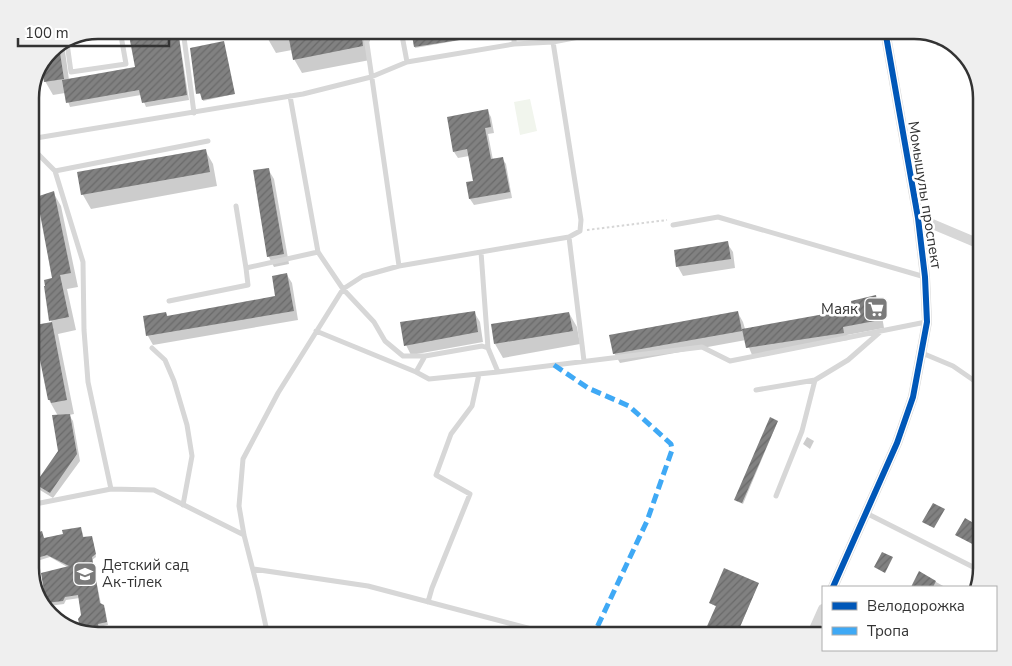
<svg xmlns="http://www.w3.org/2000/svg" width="1012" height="666" font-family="'Nunito Sans',sans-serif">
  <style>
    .garden { fill: #f1f5ed }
    .shadow { fill: #0003 }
    .building { fill: url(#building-hatch) }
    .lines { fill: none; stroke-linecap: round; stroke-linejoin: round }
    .path { stroke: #d6d6d6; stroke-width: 2; stroke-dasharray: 2.5 2.5; stroke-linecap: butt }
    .service { stroke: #d7d7d7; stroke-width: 5 }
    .minor { stroke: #d7d7d7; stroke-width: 10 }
    .quiet { stroke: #3fa9f5; stroke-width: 5; stroke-dasharray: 10 5; stroke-linecap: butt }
    .cycleway-casing { stroke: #fff; stroke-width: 9 }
    .cycleway { stroke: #0057b8; stroke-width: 6 }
    .labels { text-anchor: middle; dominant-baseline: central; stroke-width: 5; stroke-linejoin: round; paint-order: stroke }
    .street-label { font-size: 15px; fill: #333; stroke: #fff }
    .poi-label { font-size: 15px; fill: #333; stroke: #fff; text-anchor: end }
    .rim { fill: none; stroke: #333; stroke-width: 2.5 }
  </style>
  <defs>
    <pattern id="building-hatch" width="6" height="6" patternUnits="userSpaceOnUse" patternTransform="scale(1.25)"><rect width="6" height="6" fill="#818181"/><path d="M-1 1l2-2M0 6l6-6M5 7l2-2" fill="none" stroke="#6a6a6a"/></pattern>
  </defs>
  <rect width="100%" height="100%" fill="#fff"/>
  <path class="garden" d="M530 99 537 131 520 135 514 102Z"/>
  <path class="shadow" d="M129 30H178L189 100 146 107 141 95 70 107 65 93 53 95 45 81 43 66 50 50 64 44 69 80 136 68Z
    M266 30H291L292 40 343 30H364L370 40 368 45 370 60 302 73 294 59 292 50 276 53 268 39Z
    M412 30H470L472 38 415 48Z
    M933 36 952 41 953 43 937 46Z
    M224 44 234 94 203 101 202 94H197Z
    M487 110 491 117 494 133 488 134 493 160 502 158 506 164 512 198 474 205 470 199 468 183 474 182 469 156 458 158 454 152Z
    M205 150 213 164 217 186 91 209 83 195 78 173Z
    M268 169 274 179 289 264 274 267 269 257 254 171Z
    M53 192 61 206 78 287 67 289 76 330 58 334 74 414 69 415 73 421 80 461 53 498 40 490 37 484 59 451 58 416 49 400 37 326 52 323 51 320 54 279Z
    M727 243 733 252 735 268 683 276 678 267Z
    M287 275 292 283 298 320 153 345 148 336 144 317 166 313 168 317 276 297Z
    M875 297 880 304 884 328 847 335 848 340 752 355 746 340 620 363 614 353 738 313 743 322 745 329 854 310Z
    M474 312 480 322 483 342 411 355 406 345Z
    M569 313 577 327 580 344 503 358 495 344Z
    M777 423 743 504 736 501Z
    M807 437 814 441 810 449 803 444Z
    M82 531 84 539 93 541 96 557 92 560 101 604 105 609 108 625 99 627 100 636 82 631 80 620 82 615 80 598 66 600 64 604 49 606 48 603 42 573 69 568 50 557 37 561V564L30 565V532L33 535 43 536 44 539Z
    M920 573 945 587H913Z
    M758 584 738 632 746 636H711L717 607 710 603Z"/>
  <path class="building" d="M128 30H178L187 95 142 103 139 90 66 103 62 80 135 67Z
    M265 30H296L297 34 267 40Z
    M337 30H361L363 46 293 60 289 39Z
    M411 30H471L472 38 414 47Z
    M224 41 235 94 202 100 200 93 196 94 190 48Z
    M59 46 64 79 44 82 42 68 50 50Z
    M488 109 491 127 485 128 491 159 503 157 510 192 469 199 466 182 473 181 467 149 453 152 447 117Z
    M206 149 210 172 81 195 77 172Z
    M269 168 284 254 267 257 253 170Z
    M54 191 71 273 60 275 69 317 49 321 44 286H45L44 280 52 278 38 203 40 202 39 196Z
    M728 241 731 259 676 267 674 250Z
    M287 273 294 311 146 336 143 316 166 312 167 316 275 296 272 276Z
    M876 295 880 320 843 327 844 333 746 348 742 329 852 309 851 301Z
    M475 311 478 332 404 346 400 322Z
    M738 311 742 331 613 354 609 335Z
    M569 312 573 331 494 344 491 324Z
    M52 322 67 400 51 403 50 400H48L34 330H36L35 325Z
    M70 414 77 454 50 493 35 484 58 451 52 415Z
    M770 417 778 421 742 503 734 500Z
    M933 503 945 509 934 528 922 522Z
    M965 518 982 528V549L955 535Z
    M81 527 83 537 92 536 96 554 92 557 100 603 104 605 107 622 98 624 100 633 93 634 81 631 78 619 81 615 78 595 65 597 63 601 46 603 41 573 69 566 47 555 30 560V535L42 531 44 538 63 534 62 530Z
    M882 552 893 557 885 573 874 567Z
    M724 568 759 583 736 636H711L704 633 716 606 709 603Z
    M919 571 936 581 933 587H911Z"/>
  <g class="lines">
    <path class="path" d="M587 230 667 220"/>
    <path class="service" d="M183 30 194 113
      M365 30 399 266
      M401 30 407 62
      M67 43 71 72 126 64 120 30
      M514 44V30
      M30 139 303 94 371 77 407 62 514 44 553 42
      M30 146 55 171 208 141
      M55 171 83 262 84 330 88 382 111 489 154 490 244 535
      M236 206 246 268 318 252 290 96
      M673 225 718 217 925 277
      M569 237 584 361
      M318 252 343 289 374 322 385 341 403 356H425
      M481 252 488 348
      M169 301 248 285 246 268
      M316 331 416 372 425 356 482 346 488 348 498 372 702 347 730 361 926 322
      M152 348 165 360 174 381 187 425 192 456 183 505
      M922 353 953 366 982 386
      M416 372 429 379 498 372
      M756 390 815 380
      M776 496 802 431 815 380 848 360 880 332
      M30 505 111 489
      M866 513 981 571
      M253 569 368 586 558 636
      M428 602 432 588 470 494 436 475 451 434 472 406 479 374
      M268 636 258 590 244 535 239 506 243 459 278 393 343 289 363 276 399 266 569 237 580 231 581 220 553 42 615 30"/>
    <path class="minor" d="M918 218 982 245
      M833 587 897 443 913 397 927 322 925 277 918 218 885 30
      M811 636 823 609"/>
    <path class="quiet" d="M554 365 588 388 629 406 671 444 672 450 647 521 593 636"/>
    <g class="cycleway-casing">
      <path id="cycleway" d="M833 587 897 443 913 397 927 322 925 277 918 218 885 30"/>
    </g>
    <use href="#cycleway" class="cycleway"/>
  </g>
  <defs>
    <g id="supermarket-square" transform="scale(1.25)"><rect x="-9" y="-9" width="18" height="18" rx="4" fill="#7a7a7a" stroke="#fff"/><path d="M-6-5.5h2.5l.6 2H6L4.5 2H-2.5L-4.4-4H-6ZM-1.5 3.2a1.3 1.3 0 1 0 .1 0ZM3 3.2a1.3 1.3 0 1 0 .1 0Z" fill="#fff"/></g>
    <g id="school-square" transform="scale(1.25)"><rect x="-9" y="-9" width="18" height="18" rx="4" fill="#7a7a7a" stroke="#fff"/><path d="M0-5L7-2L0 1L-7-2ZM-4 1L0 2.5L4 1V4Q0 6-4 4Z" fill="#fff"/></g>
  </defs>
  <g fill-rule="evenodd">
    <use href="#supermarket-square" x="876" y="309"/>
    <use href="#school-square" x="85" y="574"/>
  </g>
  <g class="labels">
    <g class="street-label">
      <text transform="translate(925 195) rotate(81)">Момышулы проспект</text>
    </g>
    <g class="poi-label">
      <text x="858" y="309">Маяк</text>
      <text x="102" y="565" text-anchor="start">Детский сад<tspan x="102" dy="17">Ак-тiлек</tspan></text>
    </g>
  </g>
  <path d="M0 0H1012V666H0ZM98 39H914A59 59 0 0 1 973 98V568A59 59 0 0 1 914 627H98A59 59 0 0 1 39 568V98A59 59 0 0 1 98 39Z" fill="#efefef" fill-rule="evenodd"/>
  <path class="rim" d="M98 39H914A59 59 0 0 1 973 98V568A59 59 0 0 1 914 627H98A59 59 0 0 1 39 568V98A59 59 0 0 1 98 39Z"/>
  <rect x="822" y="586" width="175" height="65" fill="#ffffff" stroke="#adadad"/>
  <rect x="832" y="602" width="25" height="8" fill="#0057b8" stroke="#adadad"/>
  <text x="867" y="611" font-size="15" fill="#333333">Велодорожка</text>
  <rect x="832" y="627" width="25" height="8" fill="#3fa9f5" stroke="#adadad"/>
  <text x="867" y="636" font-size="15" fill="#333333">Тропа</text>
  <path d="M18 38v8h151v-8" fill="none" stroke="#333333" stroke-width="2.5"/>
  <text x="25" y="38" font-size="15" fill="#333333" stroke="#ffffff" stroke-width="4" paint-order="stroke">100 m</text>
</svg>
